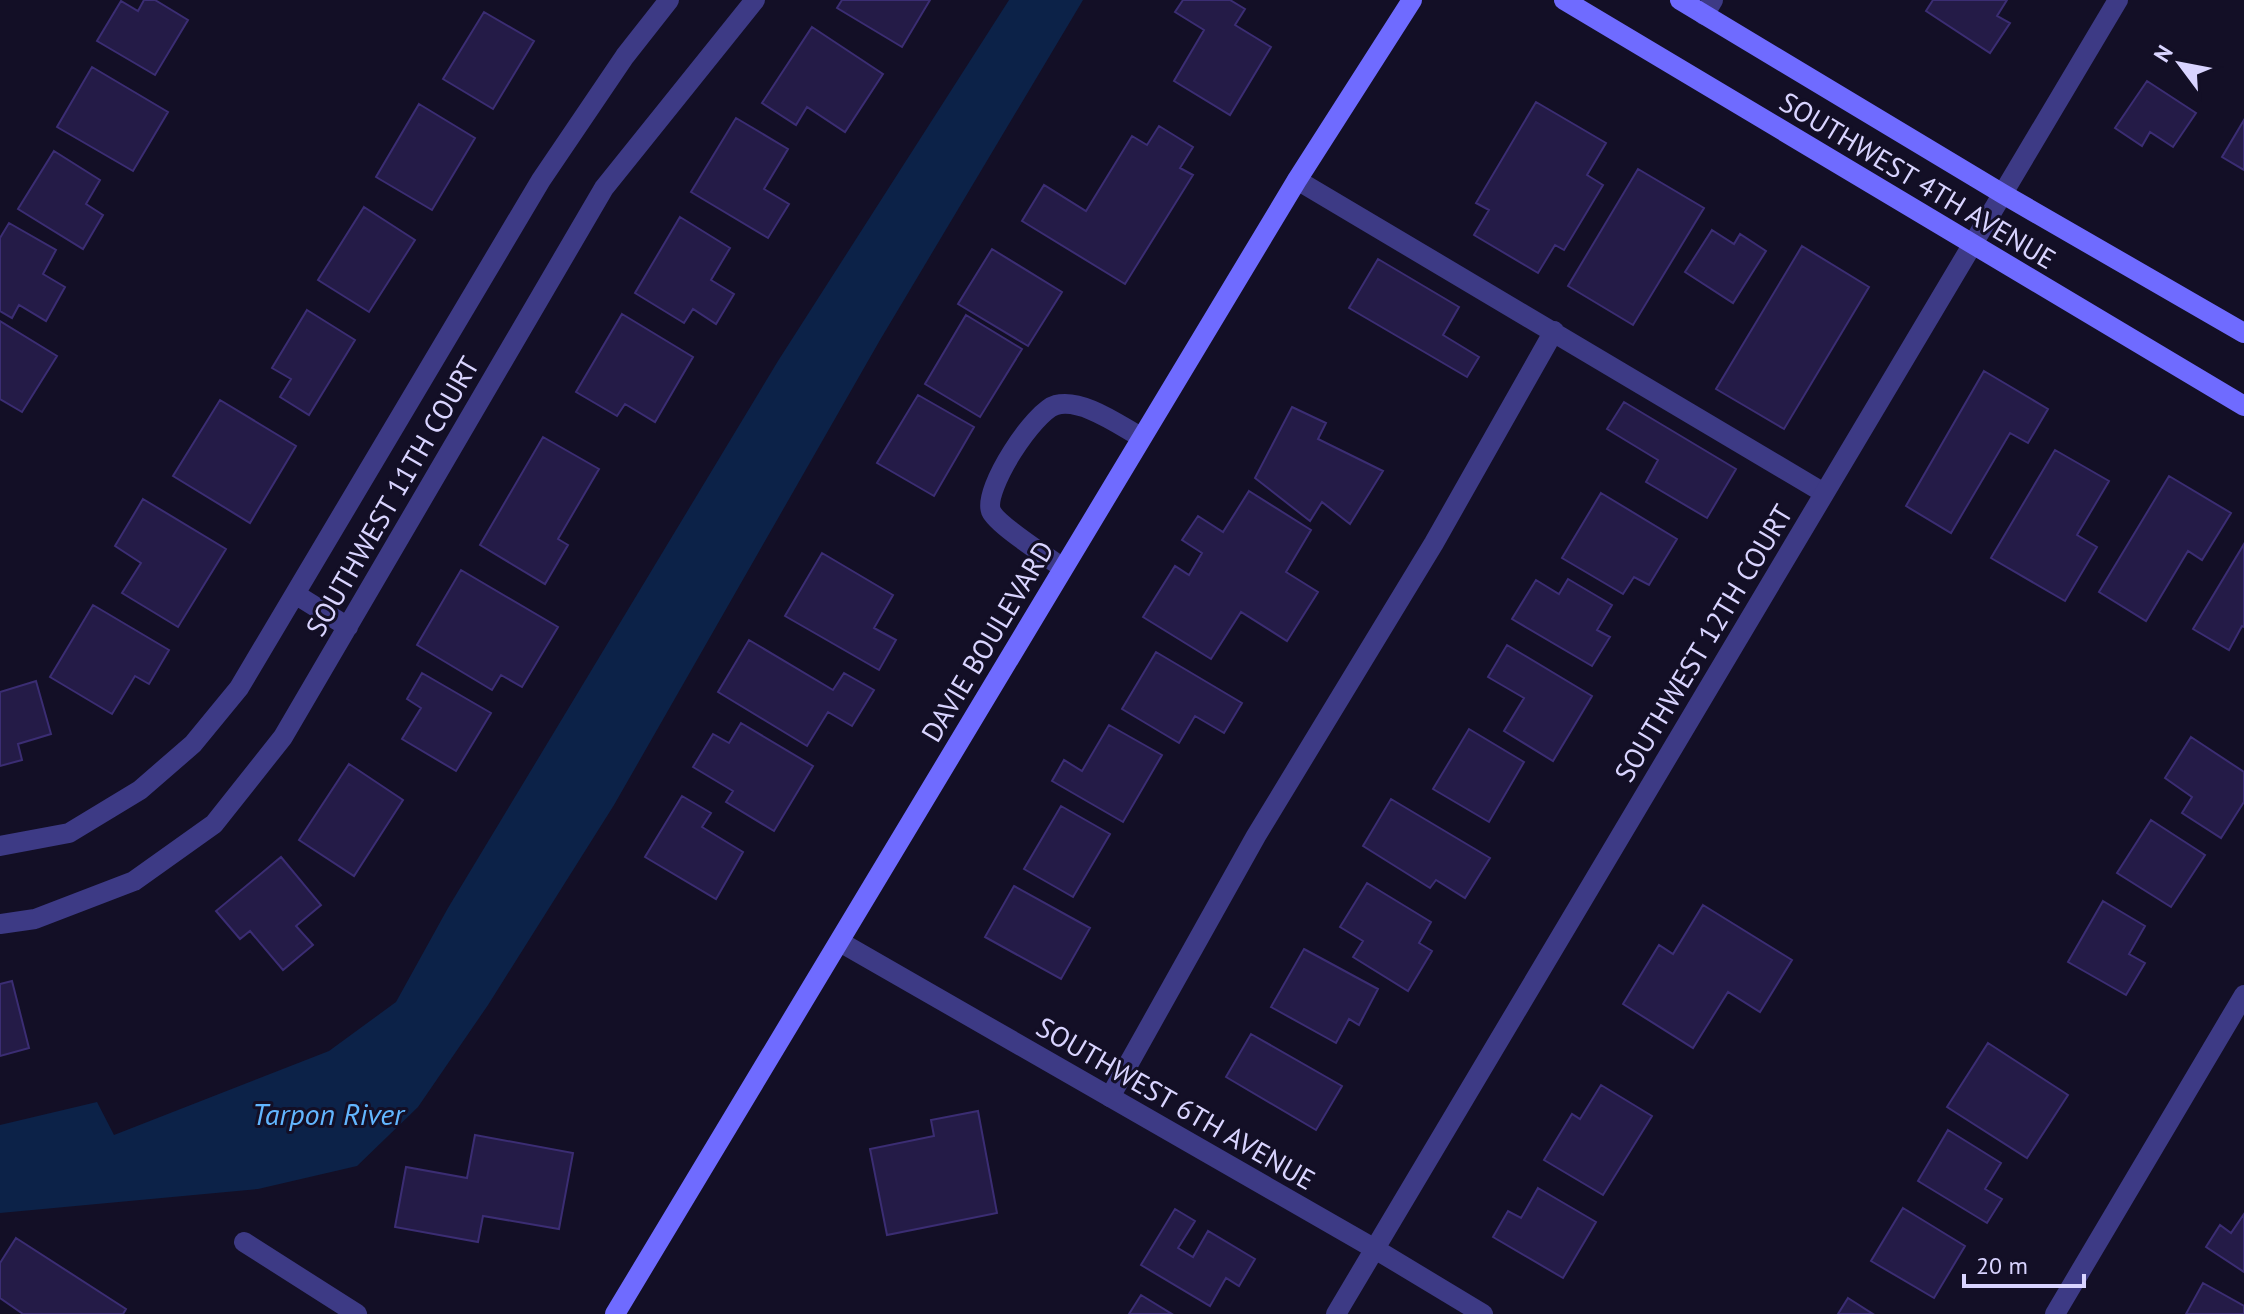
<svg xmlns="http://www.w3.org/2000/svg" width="2244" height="1314" font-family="'PT Sans',sans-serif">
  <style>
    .water { fill: #0c2248 }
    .building { fill: #241b47; stroke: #3b2d73; stroke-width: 2 }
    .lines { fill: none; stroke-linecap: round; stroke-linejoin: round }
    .service { stroke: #3d3a85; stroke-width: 20 }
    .minor { stroke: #3d3a85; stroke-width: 20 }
    .secondary { stroke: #6f6bff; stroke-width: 20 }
    .labels { text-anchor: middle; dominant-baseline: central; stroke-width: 6; stroke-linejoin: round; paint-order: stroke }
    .street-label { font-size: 28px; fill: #d9d4ff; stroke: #130f26 }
    .water-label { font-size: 30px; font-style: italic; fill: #62b6ff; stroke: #130f26 }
  </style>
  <rect width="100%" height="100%" fill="#130f26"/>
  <path class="water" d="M1009 0H1083L880 340 614 805 488 1005 418 1107 357 1166 258 1189 0 1213V1125L97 1102 114 1135 329 1051 396 1002 448 908 778 361Z"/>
  <path class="building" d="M144 0H155L188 20 155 75 97 41 121 1 138 11Z
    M842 0H930L902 47 837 8Z
    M1183 0H1230L1245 9 1235 25 1271 47 1230 115 1174 81 1204 30 1175 12Z
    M1933 0H2007L1997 16 2010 23 1990 53 1926 11Z
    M484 12 534 41 493 109 443 79Z
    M812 27 883 74 845 132 807 107 796 125 762 103Z
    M92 67 168 112 133 171 57 127Z
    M2147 81 2196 113 2173 147 2150 132 2142 146 2115 128Z
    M1536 102 1606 143 1587 175 1603 185 1564 250 1555 245 1538 273 1474 235 1489 210 1476 203Z
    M419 104 475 138 432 210 376 177Z
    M736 118 788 149 764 189 789 204 768 238 691 192Z
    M2244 120V170L2222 157Z
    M1159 126 1193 147 1180 168 1193 175 1125 284 1022 221 1044 185 1086 211 1132 136 1147 145Z
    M54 151 100 180 86 204 103 215 83 249 18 209Z
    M1638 169 1704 208 1633 325 1568 286Z
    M364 207 415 240 369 312 318 280Z
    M680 217 730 248 711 280 734 294 716 324 693 309 684 323 635 293Z
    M9 223 56 250 43 274 65 287 46 321 19 305 12 318 0 311V238Z
    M1712 230 1734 244 1740 234 1766 251 1733 303 1685 272Z
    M1802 246 1869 287 1784 429 1716 389Z
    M992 249 1062 292 1028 346 958 304Z
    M1378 259 1459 307 1443 335 1479 357 1467 377 1349 308Z
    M307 310 355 340 309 415 280 397 291 379 272 368Z
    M622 314 693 357 655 422 625 404 617 416 576 392Z
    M966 315 1022 349 980 417 925 384Z
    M0 321 57 356 22 412 0 399Z
    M1984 371 2048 409 2028 443 2010 433 1951 533 1906 506Z
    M918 395 974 427 934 496 877 463Z
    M220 400 296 446 250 523 173 476Z
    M1624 402 1736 469 1707 518 1646 482 1658 460 1607 429Z
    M1292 407 1326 423 1318 439 1383 471 1350 524 1322 502 1310 521 1255 478Z
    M543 437 599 469 558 539 568 545 545 584 480 545Z
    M2055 450 2109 481 2077 535 2097 547 2065 601 1991 558Z
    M2169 476 2231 513 2202 560 2188 551 2146 621 2099 592Z
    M1249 491 1311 530 1286 572 1318 592 1287 641 1241 612 1211 659 1143 617 1175 566 1189 575 1202 553 1182 540 1198 516 1223 532Z
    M1601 493 1677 539 1649 585 1634 577 1623 594 1562 558Z
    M143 499 226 549 178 627 122 593 141 563 115 546Z
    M2244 544V627L2242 626 2229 650 2193 629Z
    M822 553 893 595 874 628 896 640 879 670 785 616Z
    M461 570 558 627 522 687 501 675 492 690 417 645Z
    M1568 579 1612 605 1597 630 1610 637 1592 666 1512 619 1536 580 1559 594Z
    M93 605 169 650 149 684 135 676 112 714 50 677Z
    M749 640 833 690 844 673 874 690 852 726 828 712 807 746 718 692Z
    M1507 645 1592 696 1553 761 1504 731 1524 698 1488 677Z
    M1156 652 1242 703 1224 733 1195 716 1179 743 1122 709Z
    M422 673 491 713 456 771 402 739 421 708 407 699Z
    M36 681 51 734 18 744 22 760 0 766V692Z
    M741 723 813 766 774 831 726 802 733 791 693 767 713 734 729 743Z
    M1109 725 1162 755 1123 822 1052 781 1064 760 1082 771Z
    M1469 729 1524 762 1489 822 1433 789Z
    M2191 737 2244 772V802L2221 838 2182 813 2192 797 2165 778Z
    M349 764 403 800 354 876 299 840Z
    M682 796 711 813 702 827 743 852 716 899 645 857Z
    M1391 799 1490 858 1465 898 1436 880 1430 888 1363 846Z
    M1061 806 1110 834 1073 897 1024 869Z
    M2151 820 2205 855 2171 907 2117 873Z
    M281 857 321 905 296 926 313 945 283 970 250 931 240 939 216 911Z
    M1367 883 1431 922 1419 943 1432 951 1408 991 1353 957 1363 941 1340 927Z
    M1014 886 1090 928 1061 979 985 937Z
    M2103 901 2145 926 2129 954 2145 963 2126 995 2068 962Z
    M1703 905 1792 960 1760 1012 1728 992 1693 1048 1623 1004 1659 945 1673 954Z
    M1304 949 1378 989 1359 1025 1349 1019 1336 1043 1271 1007Z
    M12 981 29 1048 0 1056V984Z
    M1251 1034 1342 1086 1316 1130 1226 1077Z
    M1988 1043 2068 1095 2027 1158 1947 1107Z
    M1601 1085 1652 1116 1603 1195 1544 1160 1572 1114 1580 1119Z
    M978 1111 997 1213 887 1235 870 1149 934 1136 931 1120Z
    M1948 1130 2001 1163 1985 1189 2002 1199 1987 1223 1918 1181Z
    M475 1135 573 1153 559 1229 483 1216 478 1242 395 1227 406 1167 467 1178Z
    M1538 1188 1596 1222 1563 1278 1493 1237 1508 1211 1521 1218Z
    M1903 1208 1965 1246 1934 1298 1871 1261Z
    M1175 1209 1195 1221 1178 1248 1193 1257 1208 1231 1255 1259 1239 1286 1226 1278 1210 1306 1141 1265Z
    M2244 1214V1272L2206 1247 2220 1225 2231 1233Z
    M16 1238 126 1309 123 1314H23L0 1298V1263Z
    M2203 1283 2244 1306V1314H2186Z
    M1141 1295 1172 1314H1129Z
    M1848 1298 1873 1314H1838Z"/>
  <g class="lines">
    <path class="service" d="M1704 15 1713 0
      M1297 180 1824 493
      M1063 568C1048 557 997 525 991 511 983 489 1034 411 1056 405 1082 398 1119 425 1141 437
      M1110 1097 1256 836 1434 543 1554 331"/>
    <path class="minor" d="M295 594 348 627
      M0 846 69 833 140 790 193 744 239 688 541 180 625 56 669 0
      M0 924 35 919 134 881 214 824 283 737 604 188 755 0
      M840 942 1375 1249 1483 1314
      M244 1242 357 1314
      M1336 1314 2118 0
      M2055 1314 2244 995"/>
    <path class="secondary" d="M1564 0 2244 406
      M1680 0 2003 194 2244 333
      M615 1314 1297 180 1412 0"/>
  </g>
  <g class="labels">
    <g class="street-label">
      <text transform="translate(1918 180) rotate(31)">SOUTHWEST 4TH AVENUE</text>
      <text transform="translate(392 496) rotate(-60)">SOUTHWEST 11TH COURT</text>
      <text transform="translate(987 641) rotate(-59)">DAVIE BOULEVARD</text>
      <text transform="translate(1703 643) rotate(-59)">SOUTHWEST 12TH COURT</text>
      <text transform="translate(1176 1103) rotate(30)">SOUTHWEST 6TH AVENUE</text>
    </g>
    <g class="water-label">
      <text x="328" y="1113">Tarpon River</text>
    </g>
  </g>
  <g transform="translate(2180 64) rotate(302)" stroke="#130f26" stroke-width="6" paint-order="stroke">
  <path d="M0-6L14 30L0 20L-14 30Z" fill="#d9d4ff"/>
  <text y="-12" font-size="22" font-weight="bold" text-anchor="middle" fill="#d9d4ff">N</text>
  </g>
  <path d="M1964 1274v12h120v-12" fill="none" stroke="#d9d4ff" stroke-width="4"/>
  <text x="1976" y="1274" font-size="24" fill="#d9d4ff" stroke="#130f26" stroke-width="6" paint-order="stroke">20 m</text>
</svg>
